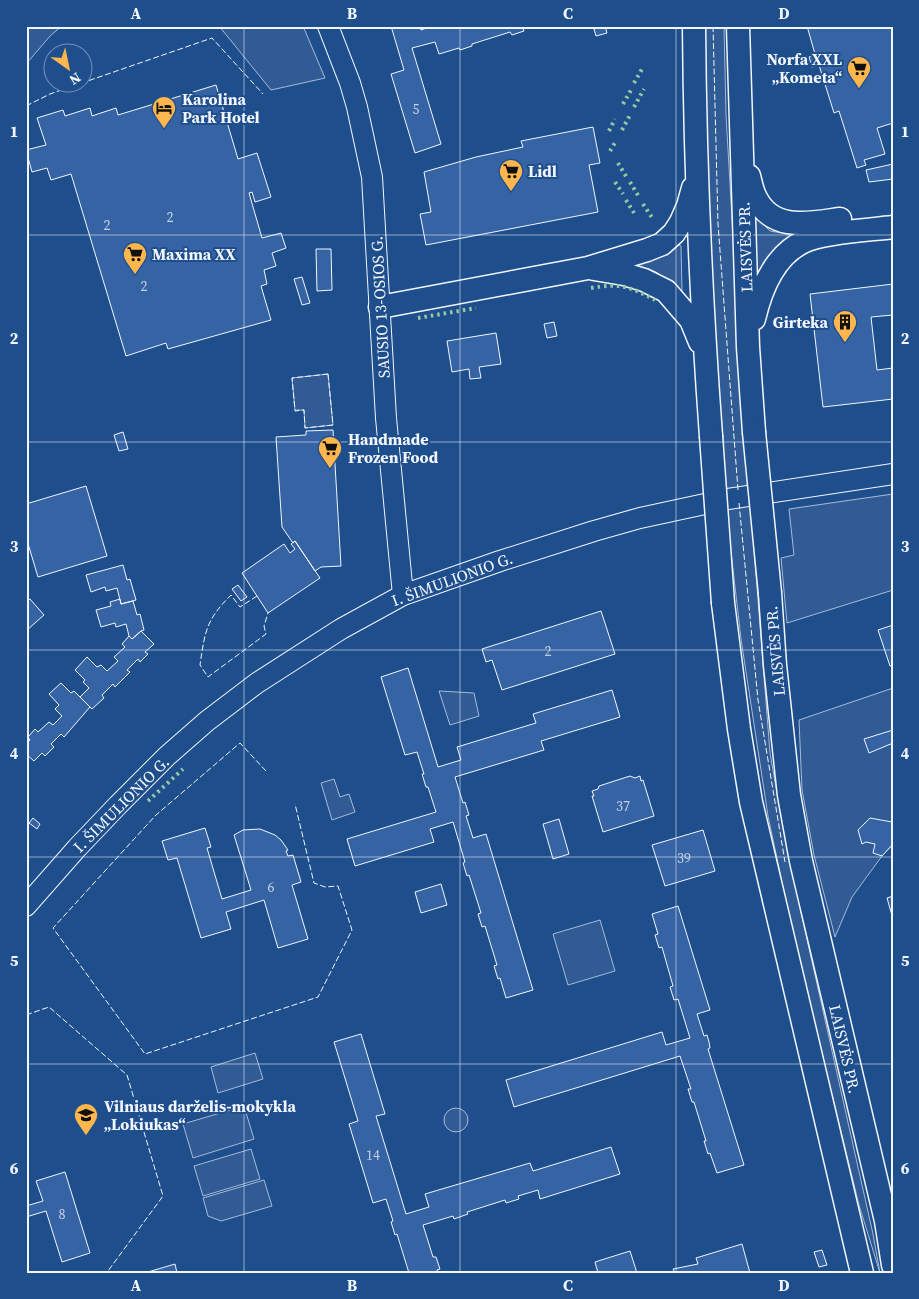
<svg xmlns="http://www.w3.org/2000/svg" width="919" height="1299" font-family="'Source Serif 4',serif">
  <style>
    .green { fill: #305b95; stroke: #a8bbd7 }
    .building { fill: #3563a3; stroke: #f2f6ff }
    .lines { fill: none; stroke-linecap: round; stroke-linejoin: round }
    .secondary-casing { stroke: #f2f6ff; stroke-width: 22 }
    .primary-casing { stroke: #f2f6ff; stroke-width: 25 }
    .secondary { stroke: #1f4e8c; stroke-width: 20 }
    .primary { stroke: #1f4e8c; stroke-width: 22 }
    .primary-bridge-casing { stroke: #f2f6ff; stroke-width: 25; stroke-linecap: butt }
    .primary-bridge { stroke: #1f4e8c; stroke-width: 22 }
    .hedge { stroke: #97c8a6; stroke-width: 4; stroke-dasharray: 2.5 4; stroke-linecap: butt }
    .fence { stroke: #f2f6ff; stroke-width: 1; stroke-dasharray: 6 2.5; stroke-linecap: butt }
    .grid { fill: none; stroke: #f2f6ff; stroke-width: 1; stroke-opacity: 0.55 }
    .labels { text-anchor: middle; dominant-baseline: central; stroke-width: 4; stroke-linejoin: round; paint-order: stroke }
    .number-label { font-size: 14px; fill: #c3d1e8 }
    .poi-label { font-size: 16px; font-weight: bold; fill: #f2f6ff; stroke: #1f4e8c; text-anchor: start }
    .street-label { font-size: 16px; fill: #f2f6ff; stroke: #1f4e8c }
    .neatline { fill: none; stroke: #f2f6ff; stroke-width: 2 }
    .grid-label { font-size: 16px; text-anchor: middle; font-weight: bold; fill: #f2f6ff }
  </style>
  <rect width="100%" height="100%" fill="#1f4e8c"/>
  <path class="green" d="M26 26H62L51 35 26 64Z
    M219 26H303L325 78 271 90Z
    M702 26H724L726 115 743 409 770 753 780 810 802 917 873 1234 880 1273 859 1205 794 939 768 816 741 639 723 482 710 278Z
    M749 210 770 231 793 235C776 247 763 263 753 282Z
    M679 245 681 246 682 291 656 272 637 265V263L667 255Z
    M328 374 333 425 305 428 304 410H295L292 378Z
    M893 494V590L787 623 781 558 794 555 789 509Z
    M893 688V844L882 856 852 897 835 937 814 855 802 790 799 720Z
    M439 691 474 693 479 716 450 725Z
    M334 779 340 797 349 794 355 812 332 820 321 783Z
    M600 920 615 971 568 985 553 934Z
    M255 1053 263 1079 218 1093 211 1067Z
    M244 1106 254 1139 193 1158 183 1124Z
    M444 1120a12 12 0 1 1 24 0a12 12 0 1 1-24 0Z
    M251 1149 260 1179 203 1196 194 1166Z
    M264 1180 272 1206 221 1221 208 1216 203 1198Z"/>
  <path class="building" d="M391 26H419L421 30 432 26H529L523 28 524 31 512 35 510 32 472 44V46L460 50 459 48 439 54 435 42 412 48 441 144 415 153 391 74 404 70Z
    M605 26 607 33 596 36 594 29Z
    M807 26H893V123L877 128 885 154 864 160 866 165 857 168 839 111 834 113 819 65 812 67 809 57 815 54Z
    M216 85 238 159 257 153 271 197 255 202 252 192 249 193 262 238 281 233 286 248 272 253 276 266 264 270 267 284 261 286 271 320 168 349 166 343 126 356 71 174 51 180 47 168 32 172 26 150 46 145 37 118 63 110 65 116 90 108 92 116 116 108 118 115Z
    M593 127 600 163 589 165 598 212 426 245 420 214 431 212 424 172 476 157 523 147 521 141Z
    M893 164V179L869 182 866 170Z
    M316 249H331L332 290 317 291Z
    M302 277 310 303 302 305 294 279Z
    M893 284V315L871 317 877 370 893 368V399L823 407 810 294Z
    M554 322 557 336 547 338 544 324Z
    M496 333 501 364 479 367 481 378 470 379 469 369 452 372 447 341Z
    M333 430 341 566 321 567 315 571 295 541 293 543 282 527 276 437 306 435V431Z
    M123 432 128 449 119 451 114 435Z
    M86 486 107 556 38 577 26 537V504Z
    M295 541 320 578 268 613 242 573 284 544 290 553 295 549 291 544Z
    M123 565 127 580 130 579 136 600 121 604 117 588 106 591 105 587 91 592 86 575Z
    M238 585 247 597 241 601 232 589Z
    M26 598 28 600 30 599 44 615 26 631Z
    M120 599 121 604 133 601 137 615 140 614 144 630 141 631 132 639 129 636 126 624 116 627 115 623 101 627 96 610 111 606 110 602Z
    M601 611 615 654 502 690 492 660 486 662 482 649Z
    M893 625V665L890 666 878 630Z
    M141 631 154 644 145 652 148 654 140 662 138 659 127 670 130 672 115 687 113 684 102 695 104 698 92 709 80 697 89 688 83 682 85 680 75 670 87 657 97 667 101 665 107 671 118 661 114 657 125 647 122 644 129 636 132 639Z
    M408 668 438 767 461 760 457 747 536 723 533 714 612 690 620 717 541 741 544 750 455 777 463 803 465 802 469 815 466 816 473 838 486 834 533 990 506 998 500 978 498 979 494 966 497 965 485 926 482 927 478 914 481 913 469 875 467 876 463 863 465 862 453 822 430 829 434 842 355 866 347 839 436 812 428 787H426L422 774H424L417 752 405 755 381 677Z
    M61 683 71 693 74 691 90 707 64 737 61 734 51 744 54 747 45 756 42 753 34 761 26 754V744L30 740 28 737 35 729 38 732 49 722 53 725 62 716 55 709 59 705 49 694Z
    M893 730V743L869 753 864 739Z
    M630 776 635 778 640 776 641 781 643 780 654 816 603 832 592 796H594L592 791 598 789 599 786Z
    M33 818 40 824 37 829 29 823Z
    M870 818 892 822 893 844 882 856 873 853 875 844 866 842 862 844 858 830Z
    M559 819 569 854 553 859 543 824Z
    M205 828 211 847 207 848 222 899 251 890 234 835 243 830 260 829 275 835 281 840 288 850 286 851 288 856 293 855 301 882 292 885 308 939 278 948 264 900 226 912 231 929 201 938 177 858 168 860 162 841Z
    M703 830 715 871 665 886 652 845Z
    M441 884 447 905 421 913 415 892Z
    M893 896V919L887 898Z
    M678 906 710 1010 697 1014 704 1036 707 1035 709 1042 710 1048 708 1049 744 1165 717 1173 710 1153 708 1154 704 1141H706L694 1102H692L688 1089H691L680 1056 514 1107 506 1080 662 1032 666 1045 690 1038 678 999 674 1000 670 987 673 986 662 947 659 948 655 935 658 934 652 914Z
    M361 1034 385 1114 376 1116 406 1214 429 1207 425 1194 530 1163 533 1171 611 1147 620 1174 540 1199 538 1190 518 1196 519 1199 506 1203 505 1200 467 1212 468 1214 454 1219 453 1216 423 1225 433 1257H436L440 1269 437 1270 438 1273H409L397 1234 395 1235 391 1222 393 1221 386 1199 373 1203 349 1124 358 1121 334 1042Z
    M65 1172 90 1253 62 1262 46 1211 26 1217V1206L43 1201 36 1181Z
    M742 1244 750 1273H671L674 1271 673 1269 698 1264 696 1258Z
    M822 1250 827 1265 819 1267 814 1252Z
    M630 1251 637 1273H598L595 1262Z
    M175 1264 177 1273H148V1272Z"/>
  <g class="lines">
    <g class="secondary-casing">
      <path id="secondary" d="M328 26 350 83 357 107 372 177 386 418 403 595
        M26 906 77 848 118 805 167 756 207 721 257 683 341 629 403 595 500 561 594 531 640 518 728 499 893 474"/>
    </g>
    <g class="primary-casing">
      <path id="primary" d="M694 26C695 163 701 300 711 436
        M738 26 748 347 754 432
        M749 176C751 183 752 191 756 198 773 232 809 223 840 219
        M594 269 624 274 644 280 666 291 691 320 700 342
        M380 307 588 268 647 250 662 244 674 233 681 222 688 206 693 188
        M754 319C761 289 775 254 805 241 825 232 869 230 893 227
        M770 593 775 665 789 795 801 861 886 1221 893 1265
        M723 603 739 729 751 802 862 1273"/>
    </g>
    <use href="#secondary" class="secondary"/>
    <use href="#primary" class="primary"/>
    <g class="primary-bridge-casing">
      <path id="primary-bridge" d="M754 432 770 593
        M711 436 723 603"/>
    </g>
    <use href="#primary-bridge" class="primary-bridge"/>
    <path class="hedge" d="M634 83 642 69
      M623 104 631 90
      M634 107 644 89
      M622 130 630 115
      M609 131 615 119
      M610 151 616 141
      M618 163 627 178
      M615 182 623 194
      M630 182 639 197
      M626 200 634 213
      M643 204 653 219
      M591 288C620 283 629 286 655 300
      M418 318 476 308
      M148 801 183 769"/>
    <path class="fence" d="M713 26 718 224 738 490
      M26 106 50 94 212 38 263 94
      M328 374 333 425 305 428 304 410 295 411 292 378Z
      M739 503 758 700 785 862
      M257 596 240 607 231 595C206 620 205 631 200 665L208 677 266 634 264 626 268 613
      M266 771 240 743 156 815 53 928 145 1054 318 997 352 930 338 886 325 887 314 883 295 804
      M26 1015 49 1007 127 1075 163 1196 108 1271 101 1273"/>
  </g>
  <path class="grid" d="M244 26V1273M460 26V1273M676 26V1273M26 235H893M26 442H893M26 650H893M26 857H893M26 1064H893"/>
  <defs>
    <g id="supermarket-pin" transform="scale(1.25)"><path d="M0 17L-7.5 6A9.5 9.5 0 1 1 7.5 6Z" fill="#ffb74d" stroke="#1f4e8c"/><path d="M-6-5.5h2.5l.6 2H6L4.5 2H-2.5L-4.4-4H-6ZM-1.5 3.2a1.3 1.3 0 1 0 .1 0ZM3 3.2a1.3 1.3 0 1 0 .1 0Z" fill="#111"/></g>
    <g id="hotel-pin" transform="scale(1.25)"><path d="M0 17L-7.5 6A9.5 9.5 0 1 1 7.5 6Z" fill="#ffb74d" stroke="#1f4e8c"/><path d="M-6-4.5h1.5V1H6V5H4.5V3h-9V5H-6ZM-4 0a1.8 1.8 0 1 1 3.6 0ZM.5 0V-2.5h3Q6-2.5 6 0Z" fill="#111"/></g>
    <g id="building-pin" transform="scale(1.25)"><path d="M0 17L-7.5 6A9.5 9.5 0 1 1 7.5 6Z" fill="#ffb74d" stroke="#1f4e8c"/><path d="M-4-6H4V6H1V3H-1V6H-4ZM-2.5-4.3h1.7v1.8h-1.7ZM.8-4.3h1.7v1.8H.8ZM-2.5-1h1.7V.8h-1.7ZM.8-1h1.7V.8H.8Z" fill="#111"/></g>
    <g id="school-pin" transform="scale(1.25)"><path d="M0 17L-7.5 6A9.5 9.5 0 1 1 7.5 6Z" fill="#ffb74d" stroke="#1f4e8c"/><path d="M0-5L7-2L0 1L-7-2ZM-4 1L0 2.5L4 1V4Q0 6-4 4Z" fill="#111"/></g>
  </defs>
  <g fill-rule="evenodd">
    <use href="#supermarket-pin" x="859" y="68"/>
    <use href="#hotel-pin" x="164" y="108"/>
    <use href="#supermarket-pin" x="511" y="171"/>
    <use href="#supermarket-pin" x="135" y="254"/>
    <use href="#building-pin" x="845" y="322"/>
    <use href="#supermarket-pin" x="330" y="448"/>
    <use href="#school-pin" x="86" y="1115"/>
  </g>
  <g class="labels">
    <g class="number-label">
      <text x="416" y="109">5</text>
      <text x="170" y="217">2</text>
      <text x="107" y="225">2</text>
      <text x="144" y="286">2</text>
      <text x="548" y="651">2</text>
      <text x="623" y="806">37</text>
      <text x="684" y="858">39</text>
      <text x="271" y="887">6</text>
      <text x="373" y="1155">14</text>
      <text x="62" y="1214">8</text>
    </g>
    <g class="poi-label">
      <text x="842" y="59" text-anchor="end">Norfa XXL<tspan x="842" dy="18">„Kometa“</tspan></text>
      <text x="182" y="99">Karolina<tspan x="182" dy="18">Park Hotel</tspan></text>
      <text x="528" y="171">Lidl</text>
      <text x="152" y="254">Maxima XX</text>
      <text x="828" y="322" text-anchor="end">Girteka</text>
      <text x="348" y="439">Handmade<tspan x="348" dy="18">Frozen Food</tspan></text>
      <text x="104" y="1106">Vilniaus darželis-mokykla<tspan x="104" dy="18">„Lokiukas“</tspan></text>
    </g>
    <g class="street-label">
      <text transform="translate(745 247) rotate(-92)">LAISVĖS PR.</text>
      <text transform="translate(380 307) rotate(-93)">SAUSIO 13-OSIOS G.</text>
      <text transform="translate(452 579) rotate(-20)">I. ŠIMULIONIO G.</text>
      <text transform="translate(775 651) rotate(-95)">LAISVĖS PR.</text>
      <text transform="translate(121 804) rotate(-45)">I. ŠIMULIONIO G.</text>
      <text transform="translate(845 1049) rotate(77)">LAISVĖS PR.</text>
    </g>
  </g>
  <rect width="919" height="1299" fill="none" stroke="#1f4e8c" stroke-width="55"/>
  <g transform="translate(68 68) rotate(147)"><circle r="24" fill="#1f4e8c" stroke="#7391ba"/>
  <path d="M0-4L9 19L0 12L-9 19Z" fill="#ffb74d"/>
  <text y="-8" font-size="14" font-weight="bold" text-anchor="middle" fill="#f2f6ff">N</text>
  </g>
  <rect x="28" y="28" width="864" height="1244" class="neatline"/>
  <g class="grid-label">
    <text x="136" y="19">A</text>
    <text x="352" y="19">B</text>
    <text x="568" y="19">C</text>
    <text x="784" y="19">D</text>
    <text x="14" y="137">1</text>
    <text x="905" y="137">1</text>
    <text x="14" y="344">2</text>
    <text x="905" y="344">2</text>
    <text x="14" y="552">3</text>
    <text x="905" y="552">3</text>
    <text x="14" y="759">4</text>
    <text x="905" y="759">4</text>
    <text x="14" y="966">5</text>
    <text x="905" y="966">5</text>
    <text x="14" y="1174">6</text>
    <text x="905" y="1174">6</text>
    <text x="136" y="1291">A</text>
    <text x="352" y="1291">B</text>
    <text x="568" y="1291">C</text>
    <text x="784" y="1291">D</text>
  </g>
</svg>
